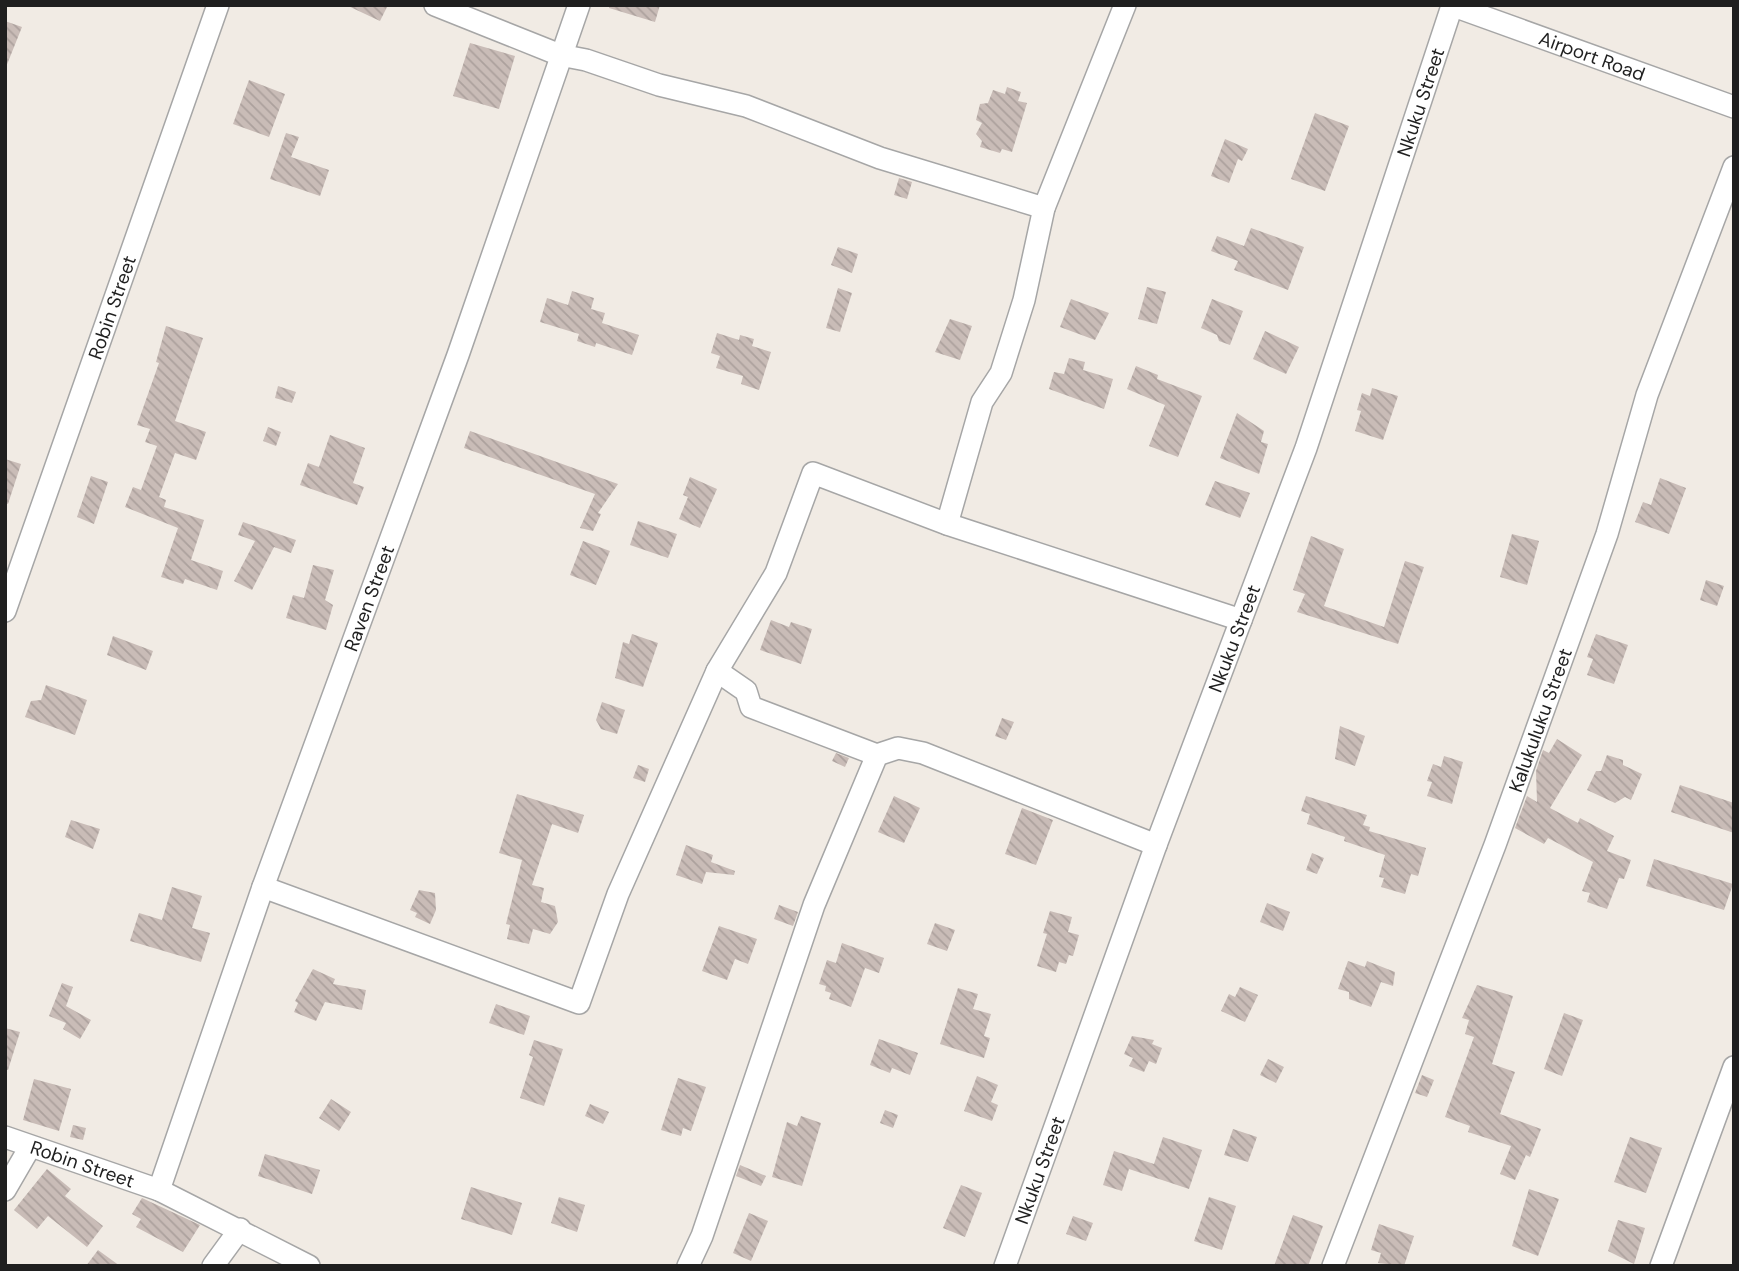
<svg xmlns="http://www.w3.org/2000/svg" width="1739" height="1271" font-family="'DM Sans',sans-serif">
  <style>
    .building { fill: url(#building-back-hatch) }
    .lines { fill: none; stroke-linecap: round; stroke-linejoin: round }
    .minor-casing { stroke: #a6a6a6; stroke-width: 24 }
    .minor { stroke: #fff; stroke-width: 21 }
    .labels { text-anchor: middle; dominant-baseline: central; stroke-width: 5; stroke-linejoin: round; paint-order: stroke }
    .street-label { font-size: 19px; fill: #1f1f1f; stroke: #fff }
  </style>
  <defs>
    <pattern id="building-back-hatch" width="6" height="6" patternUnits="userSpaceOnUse" patternTransform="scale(1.75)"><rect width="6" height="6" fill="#c9bcb7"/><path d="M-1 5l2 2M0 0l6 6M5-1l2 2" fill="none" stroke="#aca19d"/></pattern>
  </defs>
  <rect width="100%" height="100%" fill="#f1ebe4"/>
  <path class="building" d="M346 5H388L380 21Z
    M609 5H660L655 22 609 8Z
    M5 21 22 27 6 67H5Z
    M470 43 515 56 499 109 453 96Z
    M249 80 285 94 269 137 233 124Z
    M1007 87 1021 92 1018 101 1027 103 1012 152 1002 149 1000 153 980 147 982 141 976 134 982 123 976 120 980 104 988 103 993 90 1005 94Z
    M1315 113 1349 126 1325 191 1291 179Z
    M286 133 299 137 291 157 329 170 320 196 270 179Z
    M1225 139 1248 149 1242 161 1238 159 1229 183 1211 176Z
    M899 178 912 182 907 199 894 195Z
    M1251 228 1304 247 1288 290 1234 270 1238 261 1211 251 1217 236 1244 246Z
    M838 247 858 254 852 273 831 265Z
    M1147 287 1166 292 1157 324 1138 319Z
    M838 288 852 293 840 332 826 328Z
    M572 291 594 298 591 309 605 313 602 323 639 335 632 355 596 343 595 347 577 341 579 334 540 322 547 298 568 305Z
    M1071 299 1109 313 1095 340 1060 327Z
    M1212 299 1243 311 1230 345 1219 341 1217 335 1201 328Z
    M950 319 972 326 960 360 935 352Z
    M166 326 203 338 175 421 206 432 196 460 175 453 159 497 166 500 164 507 204 520 191 560 223 571 217 590 185 579 183 584 161 577 178 528 125 507 133 487 141 490 157 446 145 442 150 429 137 425 159 363 156 362Z
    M1265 331 1299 347 1286 374 1253 359Z
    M717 333 739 340 740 335 754 339 752 346 771 352 759 390 741 384 743 376 716 368 720 356 711 353Z
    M1069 358 1085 362 1083 370 1113 379 1104 409 1049 389 1054 372 1064 374Z
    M1136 366 1158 375 1157 379 1202 396 1178 457 1149 446 1165 405 1127 389Z
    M278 386 296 392 292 403 275 398Z
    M1372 388 1398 396 1383 440 1355 431 1361 411 1357 410 1362 393 1370 396Z
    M1237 413 1264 431 1261 442 1268 444 1259 474 1220 458Z
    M268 427 281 432 276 446 263 441Z
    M470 431 618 484 598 513 601 514 593 531 580 528 595 494 464 448Z
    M330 435 365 448 353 483 364 487 357 505 300 485 308 463 319 467Z
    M5 459 21 464 8 504 5 503Z
    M91 476 108 482 94 524 77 517Z
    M690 477 717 489 700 528 679 519 688 497 683 495Z
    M1660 478 1686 488 1669 534 1635 522 1643 502 1651 505Z
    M1215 481 1250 493 1240 518 1205 505Z
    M638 521 677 534 668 558 630 545Z
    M243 522 296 540 291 553 274 547 252 590 234 581 255 541 238 535Z
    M1512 534 1539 541 1527 585 1500 577Z
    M1311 536 1344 549 1324 606 1384 627 1405 561 1424 567 1398 644 1297 612 1305 594 1293 590Z
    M583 541 610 551 596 585 570 575Z
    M313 565 334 570 325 600 333 605 326 630 286 618 293 595 304 598Z
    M1706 580 1724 586 1717 606 1700 600Z
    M771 620 789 627 791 622 812 629 801 664 760 650Z
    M632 634 658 643 643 687 615 678 623 642 629 644Z
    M1596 634 1628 645 1614 684 1587 675 1593 659 1587 657Z
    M113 636 153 651 146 670 107 655Z
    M46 685 87 700 75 735 25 717 31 701 41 700Z
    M602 702 625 710 617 734 601 729 596 720Z
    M1002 718 1014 722 1006 740 995 736Z
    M1340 726 1365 736 1355 766 1335 759Z
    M1557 739 1582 755 1550 808 1578 823 1580 818 1614 836 1607 851 1631 860 1624 879 1619 878 1607 909 1587 902 1590 893 1582 891 1593 862 1548 838 1544 844 1515 828 1527 796 1537 802 1536 771 1543 750 1549 753Z
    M836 753 849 758 845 767 832 761Z
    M1607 755 1623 760V765L1642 774 1631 800 1625 797 1615 803 1587 790 1596 771H1601Z
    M1444 756 1463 762 1452 804 1427 796 1432 782 1427 781 1433 764 1441 767Z
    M638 765 649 769 645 782 633 778Z
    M1680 785 1734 803V833L1671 812Z
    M517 794 584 815 578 833 552 824 532 885 544 888 541 902 555 906 558 922 550 934 533 929 529 944 507 939 510 925 506 924 522 860 499 853Z
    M894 796 920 808 904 843 878 832Z
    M1306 796 1367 815 1363 825 1370 827 1369 831 1426 848 1418 876 1411 874 1405 894 1381 887 1384 878 1379 877 1385 855 1344 841 1345 837 1307 824 1310 814 1301 811Z
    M1022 808 1053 820 1036 865 1005 854Z
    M71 820 100 829 93 849 65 837Z
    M686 845 713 855 711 862 735 871 734 875 706 872 702 884 676 875Z
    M1312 853 1324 858 1317 874 1306 870Z
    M1654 859 1733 884 1724 910 1646 886Z
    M172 887 202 896 192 928 210 933 201 962 130 941 139 913 162 920Z
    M419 890 435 893 436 910 430 924 415 917 417 913 410 910Z
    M1267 903 1290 912 1283 931 1260 922Z
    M779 905 798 912 793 926 774 919Z
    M1050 911 1072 917 1068 932 1079 935 1073 956 1069 955 1066 964 1059 962 1056 972 1037 966 1047 934 1043 933Z
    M935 923 955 930 947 951 927 944Z
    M719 926 757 939 748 964 735 959 727 980 702 971Z
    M842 943 884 958 879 973 865 968 851 1007 829 999 831 993 825 991 826 986 819 984 827 960 836 963Z
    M1348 961 1365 967 1367 961 1395 972 1393 986 1381 982 1371 1007 1349 999V992L1338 989Z
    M313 969 335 979 333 984 366 990 362 1010 325 1002 316 1021 294 1012 298 1003 295 1001Z
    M62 983 73 987 66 1006 91 1020 80 1039 63 1029 66 1023 49 1016Z
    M1477 985 1513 996 1492 1064 1515 1072 1500 1114 1541 1129 1530 1157 1526 1155 1515 1180 1500 1174 1511 1146 1468 1132 1470 1126 1445 1117 1474 1037 1465 1034 1469 1020 1462 1018Z
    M1240 987 1258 995 1245 1022 1221 1011 1229 994 1235 997Z
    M958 988 978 994 973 1009 991 1014 984 1036 990 1038 984 1058 940 1044Z
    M496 1004 530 1016 524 1035 489 1023Z
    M1564 1013 1583 1020 1562 1076 1544 1069Z
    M5 1028 20 1032 8 1070H5Z
    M1132 1036 1154 1040 1152 1044 1162 1048 1156 1064 1149 1061 1144 1072 1129 1066 1133 1058 1124 1054Z
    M879 1039 918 1053 910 1075 892 1068 890 1073 870 1065Z
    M534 1040 563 1049 544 1106 520 1098 533 1057 529 1055Z
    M1268 1059 1284 1067 1276 1083 1260 1075Z
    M1422 1075 1434 1080 1427 1097 1415 1093Z
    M977 1076 998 1085 991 1102 998 1105 992 1121 964 1111Z
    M678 1078 706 1087 691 1131 683 1128 681 1136 661 1130Z
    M34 1079 71 1089 59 1131 23 1120Z
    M331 1099 351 1112 339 1131 319 1118Z
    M590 1104 609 1112 603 1124 585 1116Z
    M885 1110 898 1115 893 1128 880 1123Z
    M801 1116 821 1123 802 1186 772 1177 787 1122 797 1126Z
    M73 1125 86 1128 83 1140 70 1137Z
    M1233 1129 1257 1137 1248 1162 1224 1155Z
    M1163 1137 1202 1150 1189 1189 1129 1169 1122 1191 1103 1185 1114 1151 1154 1164Z
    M1630 1137 1662 1148 1646 1193 1614 1182Z
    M265 1154 320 1170 312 1194 258 1176Z
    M740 1165 766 1176 761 1186 736 1176Z
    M47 1169 71 1189 65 1196 103 1226 87 1247 48 1216 37 1229 14 1210Z
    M961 1185 982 1193 965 1237 943 1228Z
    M471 1187 522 1203 512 1235 461 1219Z
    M1529 1189 1559 1199 1538 1256 1512 1246Z
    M559 1197 585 1205 577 1232 551 1223Z
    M1209 1197 1236 1206 1222 1250 1194 1241Z
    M142 1198 200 1225 183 1252 136 1227 141 1219 132 1214Z
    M749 1213 768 1221 751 1261 733 1253Z
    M1293 1215 1323 1226 1308 1266H1274Z
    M1073 1216 1093 1223 1086 1241 1066 1234Z
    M1618 1220 1645 1228 1634 1264 1608 1251Z
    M1379 1224 1414 1236 1404 1266 1378 1263 1381 1253 1371 1250Z
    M98 1250 120 1266H86Z"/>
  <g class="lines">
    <g class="minor-casing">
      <g id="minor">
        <path d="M435 5 560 55 586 60 659 85 746 106 880 158 1044 208"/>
        <path id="s1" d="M1451 5 1734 107"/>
        <path d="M947 524 982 402 1001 373 1024 300 1044 208 1125 5"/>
        <path id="s2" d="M5 611 218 5"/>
        <path d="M717 671 746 691 751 707 877 755"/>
        <path d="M263 887 579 1003 618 894 717 671 776 573 813 473 947 524 1241 620"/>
        <path id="s3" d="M5 1137 159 1190 309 1266"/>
        <path d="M5 1190 30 1147"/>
        <path id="s4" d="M159 1190 263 887 458 355 579 5"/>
        <path d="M213 1266 240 1229"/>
        <path d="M688 1266 702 1236 814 905 877 755 898 748 923 753 1156 845"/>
        <path id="s5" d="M1005 1266 1156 845 1306 448 1452 6"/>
        <path id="s6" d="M1333 1266 1495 845 1607 534 1647 395 1734 167"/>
        <path d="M1661 1266 1734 1067"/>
      </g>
    </g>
    <use href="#minor" class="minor"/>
  </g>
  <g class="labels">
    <g class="street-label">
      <text stroke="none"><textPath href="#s1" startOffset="150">Airport Road</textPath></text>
      <text stroke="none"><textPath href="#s5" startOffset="1236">Nkuku Street</textPath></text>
      <text stroke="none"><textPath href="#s2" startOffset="322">Robin Street</textPath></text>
      <text stroke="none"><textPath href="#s4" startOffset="628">Raven Street</textPath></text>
      <text stroke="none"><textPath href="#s5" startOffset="668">Nkuku Street</textPath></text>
      <text stroke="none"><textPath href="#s6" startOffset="584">Kalukuluku Street</textPath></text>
      <text stroke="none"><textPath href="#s3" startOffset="82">Robin Street</textPath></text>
      <text stroke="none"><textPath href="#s5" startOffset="102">Nkuku Street</textPath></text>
    </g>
  </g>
  <rect width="1739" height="1271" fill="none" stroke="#1f1f1f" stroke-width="14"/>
</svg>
